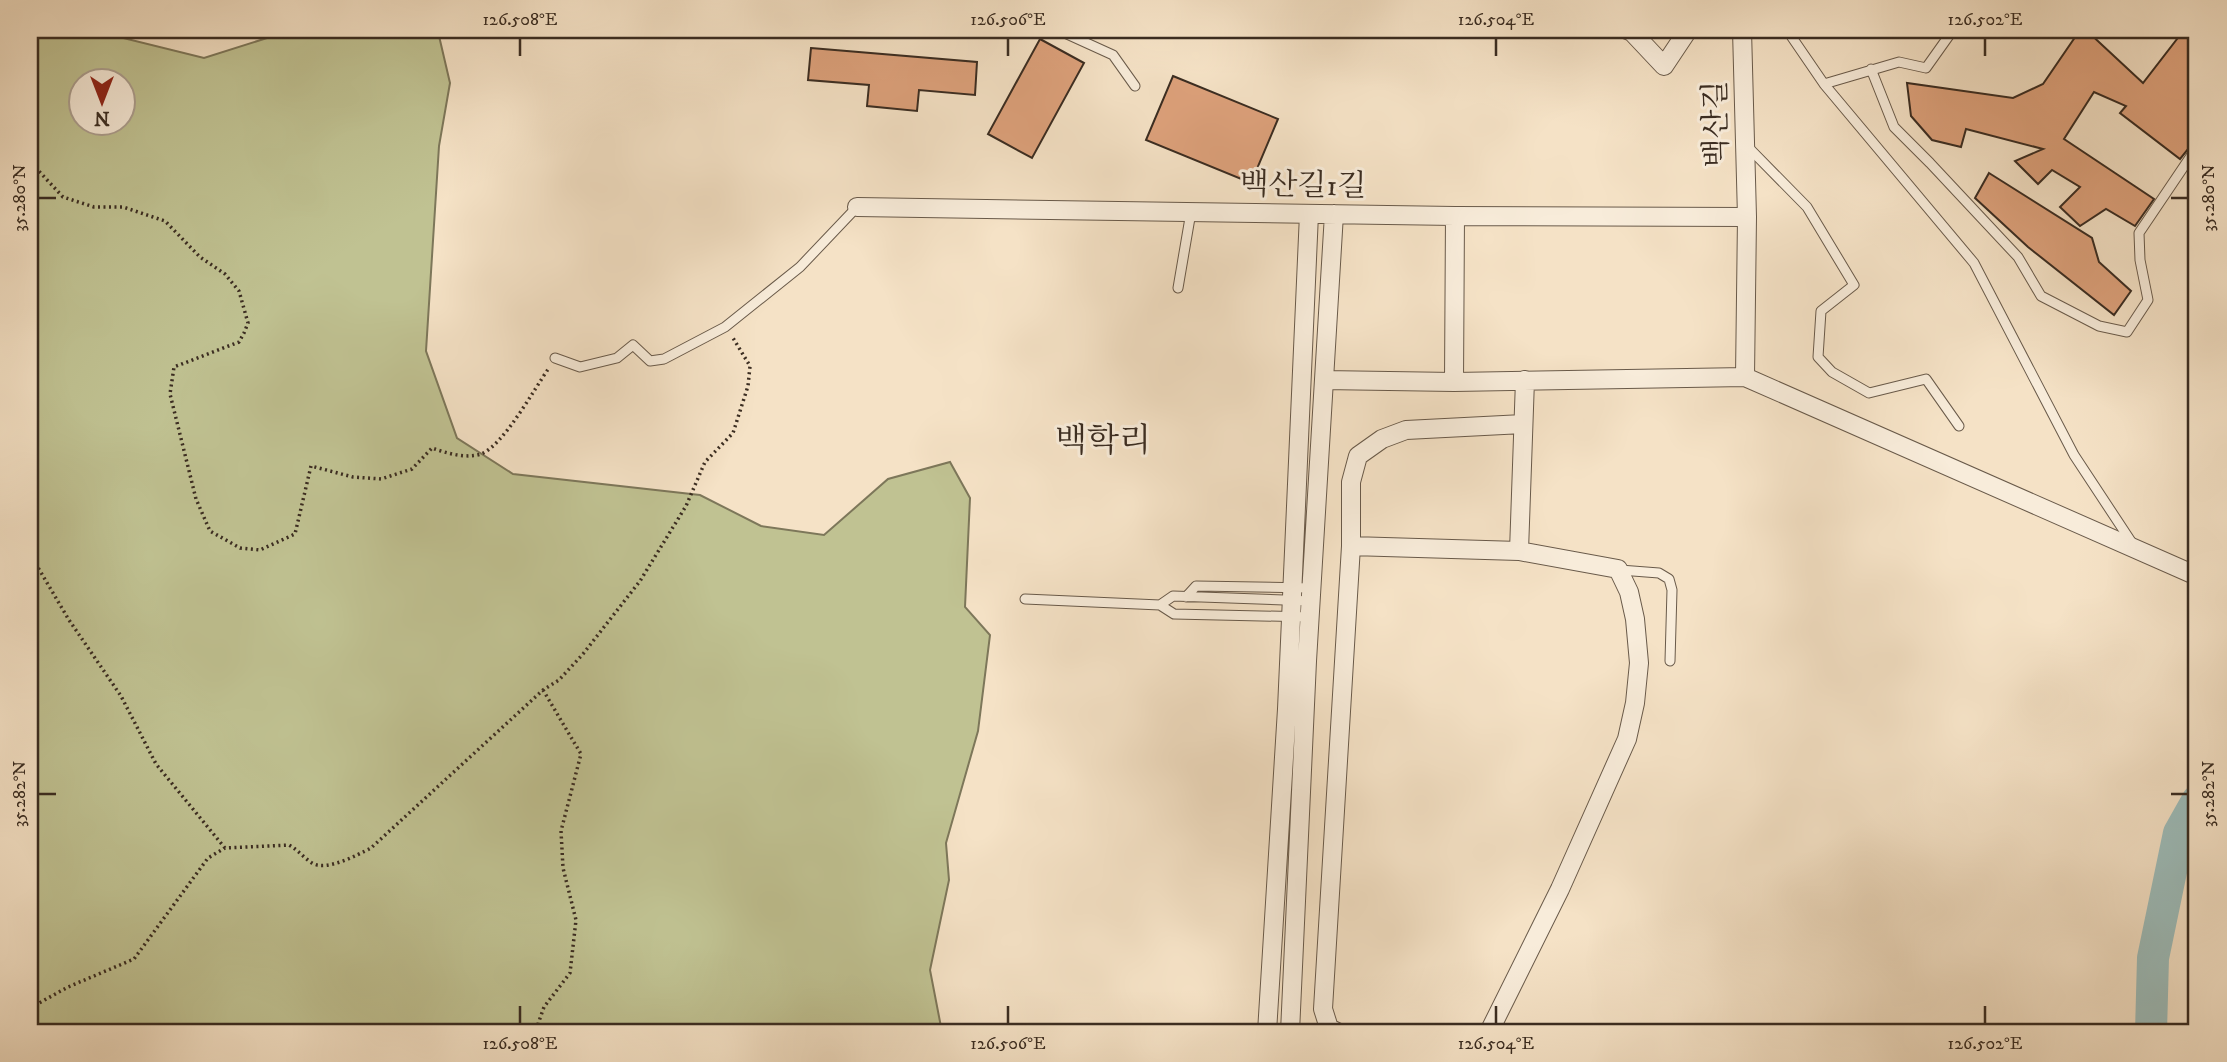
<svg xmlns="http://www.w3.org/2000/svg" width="2227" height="1062" font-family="'IM FELL DW Pica','Noto Serif KR',serif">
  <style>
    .green { fill: #c0c292; stroke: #7d775a; stroke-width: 2; fill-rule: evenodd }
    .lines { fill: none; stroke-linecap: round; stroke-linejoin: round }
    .river { stroke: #9dbdbb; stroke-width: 32 }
    .building { fill: #dda17b; stroke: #3a2c21; stroke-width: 2 }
    .lane-casing { stroke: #695a4a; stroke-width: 11 }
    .street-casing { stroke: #695a4a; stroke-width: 20 }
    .path { stroke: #3a2c21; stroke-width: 3.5; stroke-dasharray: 2 3.5; stroke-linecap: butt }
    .lane { stroke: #f8ecda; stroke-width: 9 }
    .street { stroke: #f8ecda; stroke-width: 18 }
    .ticks { fill: none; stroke: #3a2c21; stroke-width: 2.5 }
    .labels { text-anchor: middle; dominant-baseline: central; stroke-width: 6; stroke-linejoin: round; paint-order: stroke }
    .street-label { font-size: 30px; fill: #3a2c21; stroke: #f8ecda }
    .quarter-label { font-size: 33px; fill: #3a2c21; stroke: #f8ecda }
    .neatline { fill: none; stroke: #3a2c21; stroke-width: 2.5 }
    .ticks-label { font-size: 18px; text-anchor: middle; fill: #3a2c21 }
  </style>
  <rect width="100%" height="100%" fill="#f5e2c6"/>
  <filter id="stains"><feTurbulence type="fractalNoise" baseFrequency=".00286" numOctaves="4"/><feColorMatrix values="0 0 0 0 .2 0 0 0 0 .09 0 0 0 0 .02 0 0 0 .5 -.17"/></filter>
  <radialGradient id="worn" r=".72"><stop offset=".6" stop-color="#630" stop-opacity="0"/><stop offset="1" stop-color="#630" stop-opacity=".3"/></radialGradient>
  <path class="green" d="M30 30H91L204 58 292 30H401L439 36 450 83 439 146 426 351 457 438 513 474 700 495 761 526 824 535 888 479 950 462 970 498 965 607 990 635 978 731 946 843 949 880 930 970 942 1032H30ZM80 80H122V122H80Z"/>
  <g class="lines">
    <path class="river" d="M2151 1032 2153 958 2179 833 2197 801"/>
  </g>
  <path class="building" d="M2080 30H2086L2143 83 2184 30H2197V138L2180 159 2120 113 2126 106 2094 92 2064 139 2154 199 2135 226 2106 209 2080 226 2060 207 2080 187 2052 170 2038 184 2015 161 2043 149 1966 129 1961 147 1932 140 1911 116 1907 83 2013 98 2043 84Z
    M1040 39 1084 63 1032 158 988 134Z
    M811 48 977 62 975 95 919 90 917 111 867 106 869 85 808 80Z
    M1173 76 1278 119 1251 183 1146 140Z
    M1989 173 2092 238 2099 262 2131 291 2114 315 2028 247 1975 198Z"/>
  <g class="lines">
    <g class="lane-casing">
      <path id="lane" d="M1058 30 1113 55 1135 86
        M1787 30 1824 84 1974 263 2074 455 2132 543
        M1871 69 1894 127 1930 163 2018 257 2041 296 2099 326 2127 332 2148 300 2140 260 2139 233 2197 147
        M1824 84 1899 62 1926 68 1953 30
        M1747 146 1807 207 1854 285 1821 311 1818 357 1832 372 1869 393 1926 379 1959 426
        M1178 288 1191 212
        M555 358 580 367 617 358 633 345 650 361 664 359 725 327 800 267 857 207
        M1620 570 1659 573 1669 579 1672 590 1670 661
        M1186 597 1196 586 1312 588
        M1025 599 1160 605 1174 614 1310 617
        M1160 605 1173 596 1312 601"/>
    </g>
    <g class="street-casing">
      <path id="street" d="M1627 30 1632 32 1664 66 1688 30
        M1742 30 1747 217 1745 377 2197 576
        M857 207 1455 216 1747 217
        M1324 380 1454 382 1745 377
        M1454 382 1455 216
        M1351 546 1519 551
        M1267 1032 1287 709 1309 214
        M1290 1032 1307 661 1334 214
        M1337 1032 1329 1028 1323 1009 1351 546V482L1358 456 1382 439 1406 430 1523 424
        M1489 1032 1560 889 1627 739 1635 703 1639 663 1635 619 1629 592 1618 569 1519 551 1525 380"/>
    </g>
    <path class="path" d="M30 166 36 168 63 197 94 207H123L165 221 200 257 225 274 239 291 248 323 244 333 239 342 174 367 170 394 196 499 210 531 240 548 260 550 295 534 311 466 353 477 381 479 412 469 432 448C446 453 466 459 481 454 504 445 534 389 549 368
      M30 554 69 620 121 696 156 764 225 848
      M543 690 581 754 561 831 563 868 576 920 570 973 544 1007 538 1024 544 1028 561 1027 560 1032
      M30 1008 68 987 134 959 208 858 225 848 289 845C298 850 303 857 312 863 326 872 357 855 371 848L543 690 559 680 583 654 640 581 686 506 705 462 733 433 748 386 750 366 733 338"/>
    <use href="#lane" class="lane"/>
    <use href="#street" class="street"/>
  </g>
  <path class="ticks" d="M520 38V56M1008 38V56M1496 38V56M1985 38V56M38 198H56M2171 198H2188M38 794H56M2171 794H2188M520 1006V1024M1008 1006V1024M1496 1006V1024M1985 1006V1024"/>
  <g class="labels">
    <g class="street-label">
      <text transform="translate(1717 124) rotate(-91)">백산길</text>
      <text transform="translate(1303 186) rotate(1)">백산길1길</text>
    </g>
    <g class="quarter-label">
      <text x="1103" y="441">백학리</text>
    </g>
  </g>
  <rect width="2227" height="1062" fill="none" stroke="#f5e2c6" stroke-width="77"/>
  <g transform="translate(102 102) rotate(180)"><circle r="33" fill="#f8ecda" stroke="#ac9f90" stroke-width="2"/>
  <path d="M0-5L12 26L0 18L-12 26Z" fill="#8f2418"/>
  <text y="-10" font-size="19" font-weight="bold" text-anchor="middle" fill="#3a2c21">N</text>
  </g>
  <rect x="38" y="38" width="2150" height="986" class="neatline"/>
  <g class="ticks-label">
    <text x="520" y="25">126.508°E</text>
    <text x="1008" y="25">126.506°E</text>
    <text x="1496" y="25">126.504°E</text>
    <text x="1985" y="25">126.502°E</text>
    <text transform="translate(2208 198) rotate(-90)" y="6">35.280°N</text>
    <text transform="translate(19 198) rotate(-90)" y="6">35.280°N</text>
    <text transform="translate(2208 794) rotate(-90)" y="6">35.282°N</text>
    <text transform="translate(19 794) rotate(-90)" y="6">35.282°N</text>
    <text x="520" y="1049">126.508°E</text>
    <text x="1008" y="1049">126.506°E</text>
    <text x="1496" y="1049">126.504°E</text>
    <text x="1985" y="1049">126.502°E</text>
  </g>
  <rect width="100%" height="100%" filter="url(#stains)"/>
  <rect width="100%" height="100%" fill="url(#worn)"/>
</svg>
